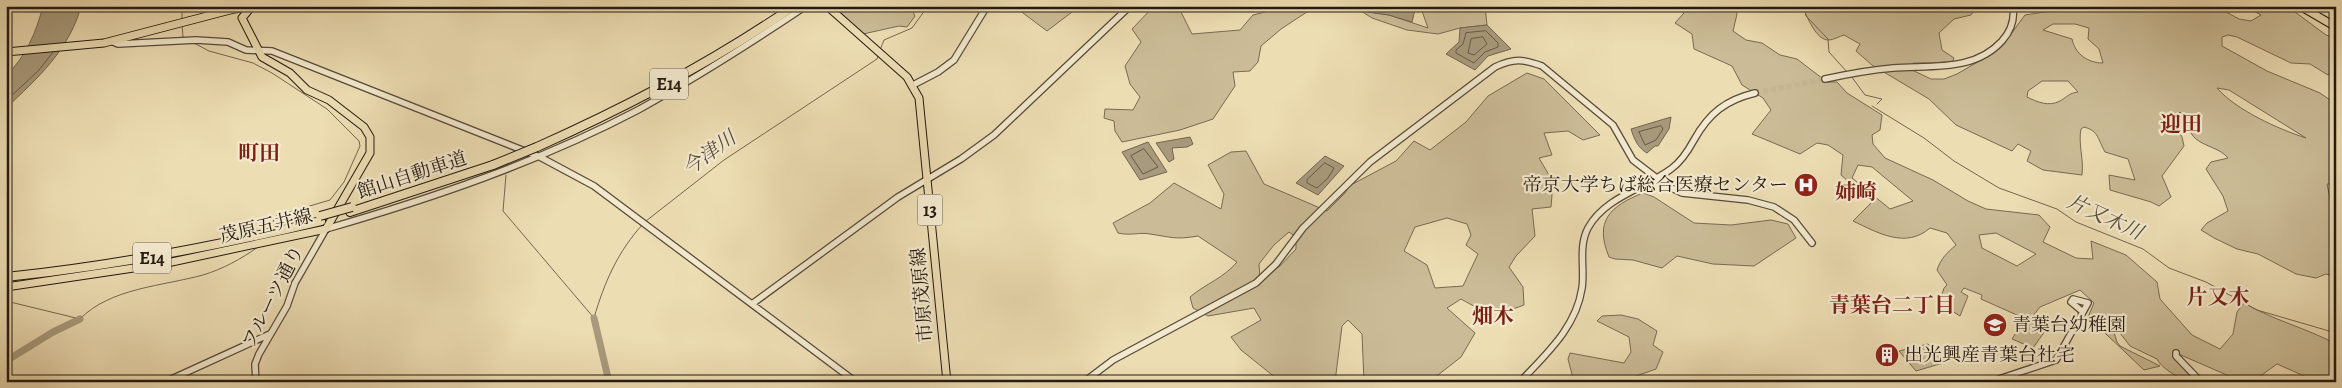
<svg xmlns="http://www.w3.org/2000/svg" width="2342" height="388" font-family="Alegreya,'Noto Serif JP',serif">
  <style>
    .green { fill: #cbbc97; stroke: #776a54; fill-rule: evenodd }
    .water { fill: #a89a7c; stroke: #736651 }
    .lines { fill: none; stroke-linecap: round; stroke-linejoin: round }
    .shore { stroke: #665a46; stroke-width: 1 }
    .stream { stroke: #736651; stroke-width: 1 }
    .river { stroke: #a89a7c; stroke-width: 7 }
    .minor-tunnel { stroke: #c5b692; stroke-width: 5.5; stroke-dasharray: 5.5 2.5; stroke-linecap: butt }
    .minor-casing { stroke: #564a39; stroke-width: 8 }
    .major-casing { stroke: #231910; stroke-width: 9 }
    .highway-casing { stroke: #231910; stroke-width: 10 }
    .minor { stroke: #f3e9ce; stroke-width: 5.5 }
    .major { stroke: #edddb3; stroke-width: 7 }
    .highway { stroke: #edddb3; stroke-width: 8 }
    .highway-bridge-casing { stroke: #231910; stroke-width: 10; stroke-linecap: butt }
    .highway-bridge { stroke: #edddb3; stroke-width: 8 }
    .labels { text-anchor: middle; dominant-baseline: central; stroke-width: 4.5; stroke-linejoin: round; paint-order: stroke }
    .shield { fill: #f3e9ce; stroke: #615749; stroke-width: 1 }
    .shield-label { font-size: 18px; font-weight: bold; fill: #231910 }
    .street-label { font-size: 19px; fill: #231910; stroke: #f3e9ce }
    .poi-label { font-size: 19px; fill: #231910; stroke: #f3e9ce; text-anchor: start }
    .water-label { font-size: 20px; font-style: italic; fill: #584d3b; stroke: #f3e9ce }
    .quarter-label { font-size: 21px; font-weight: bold; fill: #7a1f14; stroke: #f3e9ce }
  </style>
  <rect width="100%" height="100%" fill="#edddb3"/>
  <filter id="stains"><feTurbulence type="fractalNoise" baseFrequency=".004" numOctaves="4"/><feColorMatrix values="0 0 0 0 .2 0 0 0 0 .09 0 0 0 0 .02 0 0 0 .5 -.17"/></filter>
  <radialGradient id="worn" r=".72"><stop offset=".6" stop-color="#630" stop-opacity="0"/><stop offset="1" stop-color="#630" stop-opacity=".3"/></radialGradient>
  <path class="green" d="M838 6H910L915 16 907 27 899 26 863 34 839 17Z
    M1024 6H1080L1047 31 1019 10Z
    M1154 6H1178L1192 34 1240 30 1253 15 1289 6H1316L1281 29 1261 46 1258 62 1250 71 1233 72 1235 86 1213 119 1180 130 1122 142 1115 131 1114 121 1104 118 1105 109 1133 110 1140 97 1130 84 1125 66 1141 42 1132 29Z
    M1402 6H1485L1487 25 1460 28 1438 34 1407 30 1372 18 1361 11 1389 15 1428 28 1422 11 1405 9Z
    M1672 6H1734L1737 14 1733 31 1746 40 1762 43 1780 55 1797 59 1827 82H1837L1847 93 1882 115 1880 130 1872 135 1873 144 1885 158 1933 180 1968 201 1986 209 2039 215 2050 227 2043 242 2076 258 2093 259 2091 241 2126 255 2157 282 2160 299 2192 335 2220 349 2233 334 2237 312 2244 303C2273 320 2306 328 2336 344V382H2318L2277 364 2252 382 2229 376 2174 352 2175 359 2198 382H2184C2175 374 2162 369 2157 359L2130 346 2110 320 2117 342 2120 346 2160 366 2144 370 2088 317 2094 303 2080 290 2040 307 2033 316H2019L1981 299 1982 295 1964 288 1961 292 1968 296 1960 316 1939 303 1944 288 1947 285 1937 270C1941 258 1947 253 1956 245L1947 233 1930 228C1906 249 1878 233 1853 221L1872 202 1841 175 1843 155 1828 145 1817 143 1800 154 1752 134 1771 110 1763 98 1742 85 1732 66 1694 49 1692 34 1675 23 1684 13ZM1858 165 1872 167 1913 201 1890 209 1852 178ZM1996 233 2036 254 2017 266 1982 248 1979 235Z
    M1802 6H1977L1971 15 1954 19 1939 33 1942 50 1954 58 1952 63H1913L1912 70 1931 79H1944L1957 74 1988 56 2005 42 2025 15 2051 11 2055 8 2053 6H2070L2084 10 2085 6H2215L2239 19 2251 21 2261 15 2244 6H2287L2326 35 2336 38V69L2328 75 2310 64 2291 63 2237 37 2228 35 2222 37V46L2267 71 2320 93 2333 102 2336 113V184H2327L2336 228V277L2326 274 2316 278 2296 274 2258 254 2237 249 2214 238 2201 230 2207 223 2228 211 2223 196 2206 169 2211 162 2228 158C2220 148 2206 147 2196 139 2187 132 2189 119 2180 112L2172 120 2182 137 2184 146 2162 176 2171 197 2159 206 2151 202 2110 190 2109 175 2135 180 2128 159 2105 152C2098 140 2099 131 2084 127L2081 129C2078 145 2084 158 2082 175L2043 170 2027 161 2031 151 2018 144 2012 151 1956 125 1929 99 1872 65 1856 51 1860 44 1844 35C1840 36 1833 40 1829 40 1816 41 1807 16 1802 6ZM2053 24H2075L2089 28 2088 39 2099 49 2103 63C2088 63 2075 54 2072 39L2043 30ZM2042 81H2068L2078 92C2069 93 2067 97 2060 101 2049 107 2037 102 2027 97L2028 91ZM2217 88 2229 90 2306 138C2278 129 2236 110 2217 88Z
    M1527 73 1544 79 1600 135 1583 140 1568 131 1544 133 1552 155 1539 158 1553 182 1551 207 1532 209 1535 236 1516 256 1509 267 1523 287 1524 305C1495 316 1487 314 1461 299L1447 308 1475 333 1461 357 1429 382H1364L1362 334 1348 320 1342 326 1335 382H1281L1241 350 1231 337 1261 320 1254 308 1208 316 1193 308 1190 297C1205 284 1224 278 1237 262L1198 236C1175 240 1171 237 1150 234 1139 232 1130 236 1118 233L1113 223 1150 203 1174 183 1221 209 1224 194 1208 165 1231 152 1246 151 1264 184 1327 211 1345 193 1349 186 1396 161 1414 141 1430 150 1466 122 1488 96ZM1447 218 1467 224 1471 235 1466 245 1478 254 1463 286 1435 288 1427 265 1404 251 1415 227ZM1289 232 1296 237V249L1280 266 1260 278 1259 264 1274 245Z
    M1643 193 1654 197 1694 223 1731 225 1771 220 1788 224 1796 238 1754 266 1713 264 1677 256 1662 268 1633 260 1615 259 1609 257C1594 221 1610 206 1643 193Z
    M1621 315 1638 319 1657 331 1653 345 1663 352 1656 369 1619 382H1574L1568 359 1570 353 1624 363 1631 352 1629 337 1597 321 1602 316Z
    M2038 318 2050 324 2033 348 2012 339 2024 320Z
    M1928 344 1943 363 1916 371 1899 351Z"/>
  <path class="water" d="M43 6H81C70 49 37 79 6 108V76C26 56 36 33 43 6Z
    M1369 6H1402L1415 10 1412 22 1389 15 1368 12Z
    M1487 25 1511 49 1488 56 1475 70 1446 54 1459 42 1460 28Z
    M1671 117 1669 129 1658 146H1655L1647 153C1638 148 1634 139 1631 129Z
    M1190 137 1193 144 1187 147 1172 148 1174 159 1169 162 1156 143Z
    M1148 142 1167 172 1140 180 1122 152Z
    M1325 156 1344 166 1318 195 1296 183Z"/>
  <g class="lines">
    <path class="shore" d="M1486 31 1498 43V47L1485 52 1474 63 1456 53V50L1463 44 1466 33Z
      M1483 37 1487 44 1474 55 1468 53 1471 39Z
      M6 101 39 70 53 52
      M1661 126 1663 129 1656 140 1645 145 1639 132Z
      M1144 149 1158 167 1143 174 1131 156Z
      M1325 163 1334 168 1328 178 1317 188 1307 183V180Z"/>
    <path class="stream" d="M182 6V20
      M1804 6 1806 16 1828 39 1829 52 1848 73
      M182 24 183 37 186 38
      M194 43 209 51 253 63 272 73 327 109 359 141 360 146 344 182 330 200 276 216 269 229
      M880 50 884 40 912 28 928 6
      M1851 76 1865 95 1882 99 1877 104
      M1872 106 1924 138 1954 161 1999 188 2057 209 2076 222 2143 249 2169 268 2206 282 2257 310 2336 333
      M506 175 503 211 594 318
      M646 221 724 160 877 59 878 56
      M6 301 80 319C110 288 163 286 203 275 223 269 241 259 258 247
      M594 318C604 283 618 251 643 224"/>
    <path class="river" d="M594 318 609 382
      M6 361 53 332 80 319"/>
    <path class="minor-tunnel" d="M1755 93 1825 79"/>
    <g class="minor-casing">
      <path id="minor" d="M111 41 118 44 196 40 228 42 246 50 272 51 540 157 594 186 856 382
        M1825 79C1848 74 1870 70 1893 68 1931 65 1974 72 2002 41 2011 31 2015 20 2013 6
        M913 85 938 72 954 60 987 6
        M2073 299 2088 303 2083 312 2071 302Z
        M752 304 898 197 961 159 994 135 1130 6
        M2176 353V356L2201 382
        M165 382 270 334
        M256 382 255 364 259 354 287 306 295 283 326 229C433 198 539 162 638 110 696 78 751 43 806 6
        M1084 382 1113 360 1256 283 1276 264 1303 228 1370 162 1495 67C1514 58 1523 59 1542 66L1613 125 1633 160 1667 186 1682 193 1748 200 1774 207 1794 220 1812 243
        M1520 382C1546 354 1576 328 1582 288 1585 269 1578 247 1588 228 1605 197 1644 189 1671 169 1681 162 1688 151 1694 140 1709 113 1726 100 1755 93
        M1990 382 2056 360 2083 312"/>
    </g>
    <g class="major-casing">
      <path id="major" d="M827 6 907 77 919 98 947 382
        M2300 6 2336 27
        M6 52 104 43 234 9 250 7
        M6 287 167 263 326 229 370 153V137L364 127 329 100 307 90 290 73 262 57 242 18 252 6"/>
    </g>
    <g class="highway-casing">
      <path id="highway" d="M537 147C627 107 713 62 794 6
        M350 212 493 165
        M6 277C113 266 217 246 321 221"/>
    </g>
    <use href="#minor" class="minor"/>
    <use href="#major" class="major"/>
    <use href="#highway" class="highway"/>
    <g class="highway-bridge-casing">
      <path id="highway-bridge" d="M493 165 537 147
        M320 216 352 207"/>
    </g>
    <use href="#highway-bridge" class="highway-bridge"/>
  </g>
  <defs>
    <g id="hospital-disc" transform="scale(1.25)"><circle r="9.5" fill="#8f2418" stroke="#f3e9ce"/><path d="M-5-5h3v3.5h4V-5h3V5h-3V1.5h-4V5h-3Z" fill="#fff"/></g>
    <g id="school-disc" transform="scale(1.25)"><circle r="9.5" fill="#8f2418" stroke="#f3e9ce"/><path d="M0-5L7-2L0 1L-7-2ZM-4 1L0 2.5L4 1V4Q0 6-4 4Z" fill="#fff"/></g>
    <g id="building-disc" transform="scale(1.25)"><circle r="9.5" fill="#8f2418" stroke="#f3e9ce"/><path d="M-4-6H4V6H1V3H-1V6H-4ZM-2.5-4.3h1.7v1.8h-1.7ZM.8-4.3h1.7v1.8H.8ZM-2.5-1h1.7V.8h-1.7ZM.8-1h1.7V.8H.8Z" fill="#fff"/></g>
  </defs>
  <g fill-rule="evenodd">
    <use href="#hospital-disc" x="1806" y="185"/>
    <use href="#school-disc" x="1995" y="325"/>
    <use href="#building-disc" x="1887" y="355"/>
  </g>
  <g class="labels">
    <g class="shield">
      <rect x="650" y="68.5" width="38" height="31" rx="4"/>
      <rect x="917.5" y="194.5" width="25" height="31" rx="4"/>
      <rect x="133" y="242.5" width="38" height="31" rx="4"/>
    </g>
    <g class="shield-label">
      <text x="669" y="84">E14</text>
      <text x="930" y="210">13</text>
      <text x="152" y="258">E14</text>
    </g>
    <g class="street-label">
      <text transform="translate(412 175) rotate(-18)">館山自動車道</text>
      <text transform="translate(266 226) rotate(-13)">茂原五井線</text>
      <text transform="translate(922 295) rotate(-95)">市原茂原線</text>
      <text transform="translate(273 297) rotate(-63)">フルーツ通り</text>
    </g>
    <g class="poi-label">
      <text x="1788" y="185" text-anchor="end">帝京大学ちば総合医療センター</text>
      <text x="2012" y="325">青葉台幼稚園</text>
      <text x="1904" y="355">出光興産青葉台社宅</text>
    </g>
    <g class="water-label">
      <text transform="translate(709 153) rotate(-36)">今津川</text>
      <text transform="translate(2105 217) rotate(25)">片又木川</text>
    </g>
    <g class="quarter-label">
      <text x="2181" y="124">迎田</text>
      <text x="259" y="153">町田</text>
      <text x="1856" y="192">姉崎</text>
      <text x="2218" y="297">片又木</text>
      <text x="1892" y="305">青葉台二丁目</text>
      <text x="1493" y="316">畑木</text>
    </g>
  </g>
  <rect width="2342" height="388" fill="none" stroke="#edddb3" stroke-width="25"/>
  <rect x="8" y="8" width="2327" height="373" fill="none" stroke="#231910" stroke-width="2.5"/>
  <rect x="12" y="12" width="2317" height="363" fill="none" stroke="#231910"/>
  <rect width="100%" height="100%" filter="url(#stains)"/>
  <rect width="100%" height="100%" fill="url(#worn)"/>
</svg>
